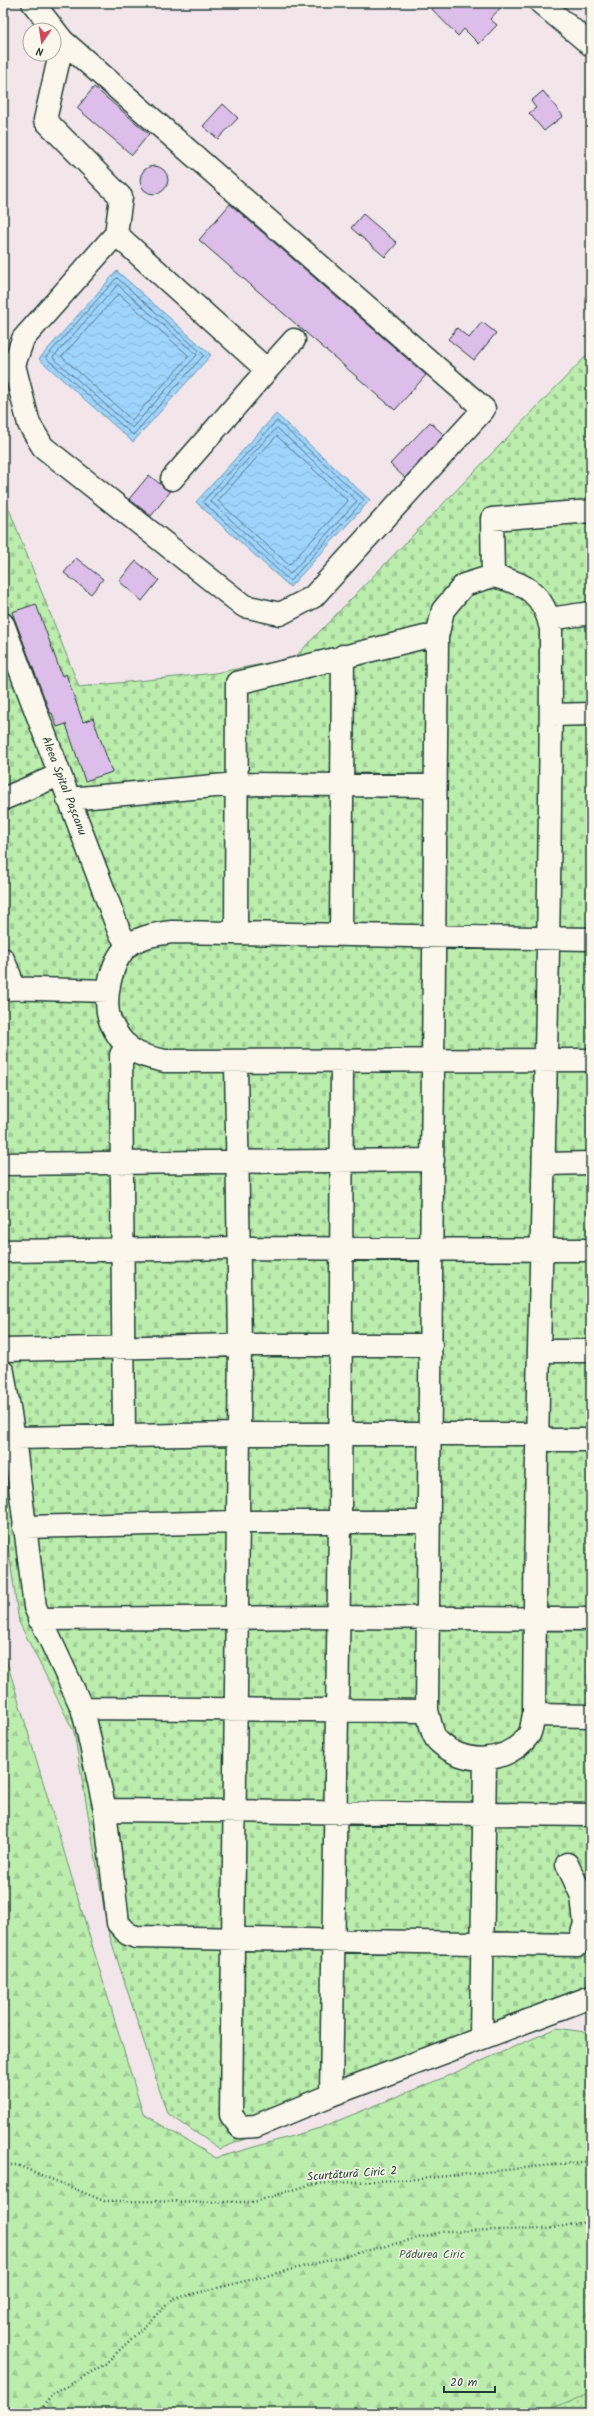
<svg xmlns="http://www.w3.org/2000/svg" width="594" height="2416" font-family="Kalam,sans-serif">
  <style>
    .forest { fill: url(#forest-firs); stroke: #6d9570 }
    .cemetery { fill: url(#cemetery-stones); stroke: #6d9570 }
    .park { fill: url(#park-dots); stroke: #6d9570 }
    .water { fill: url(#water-waves); stroke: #6c98ad }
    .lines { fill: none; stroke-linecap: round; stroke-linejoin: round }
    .shore { stroke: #527984; stroke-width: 1 }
    .building { fill: #ddbdea; stroke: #1f3d34 }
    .minor-casing { stroke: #1f3d34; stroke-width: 25 }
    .path { stroke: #1f3d34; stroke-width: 2.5; stroke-dasharray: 1 3; stroke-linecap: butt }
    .minor { stroke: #fbf7ec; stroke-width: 22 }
    .labels { text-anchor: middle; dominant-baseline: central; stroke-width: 3; stroke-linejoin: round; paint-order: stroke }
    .street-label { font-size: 12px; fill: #1f3d34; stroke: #fbf7ec }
    .park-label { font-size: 12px; fill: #3e604c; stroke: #fbf7ec }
  </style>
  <defs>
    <pattern id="forest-firs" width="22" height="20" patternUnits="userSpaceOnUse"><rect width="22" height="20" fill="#bbedad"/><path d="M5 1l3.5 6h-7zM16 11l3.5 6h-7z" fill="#a0cc95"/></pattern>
    <pattern id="cemetery-stones" width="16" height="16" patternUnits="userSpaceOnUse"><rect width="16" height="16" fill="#bbedad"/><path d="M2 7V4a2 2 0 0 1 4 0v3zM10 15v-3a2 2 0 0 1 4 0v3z" fill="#a0cc95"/></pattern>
    <pattern id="park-dots" width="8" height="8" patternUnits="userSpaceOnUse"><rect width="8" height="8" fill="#bbedad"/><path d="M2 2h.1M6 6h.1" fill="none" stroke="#a0cc95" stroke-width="1.8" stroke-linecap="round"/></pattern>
    <pattern id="water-waves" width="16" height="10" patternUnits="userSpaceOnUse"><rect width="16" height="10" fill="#9fd4fd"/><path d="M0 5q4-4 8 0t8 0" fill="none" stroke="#88b7d9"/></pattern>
  </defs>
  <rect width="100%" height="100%" fill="#f2e6eb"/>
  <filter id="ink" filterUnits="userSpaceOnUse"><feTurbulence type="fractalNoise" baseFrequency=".025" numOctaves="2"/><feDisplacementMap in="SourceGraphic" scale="8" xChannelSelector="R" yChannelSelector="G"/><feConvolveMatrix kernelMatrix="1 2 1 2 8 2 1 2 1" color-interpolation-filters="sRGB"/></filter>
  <g filter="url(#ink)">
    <path class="forest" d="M3 1649 143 2114 216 2158 320 2128 445 2077 557 2028 591 2033V2413H3Z"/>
    <path class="cemetery" d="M591 351V2007L439 2061 220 2149 167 2113 108 1931 74 1732 19 1622 3 1512V494L79 687 215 673 294 658Z"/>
    <path class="park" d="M591 2393V2413H540Z"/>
    <path class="water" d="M117 271 211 355 133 442 39 359Z
      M276 414 370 500 290 587 196 502Z"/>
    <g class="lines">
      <path class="shore" d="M117 278 204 355 133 435 46 358Z
        M118 285 197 355 132 428 53 358Z
        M119 294 189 356 132 420 62 357Z
        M277 421 364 500 290 581 203 502Z
        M277 428 357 501 290 574 210 501Z
        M277 436 348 501 289 565 218 501Z"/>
    </g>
    <path class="building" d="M426 3H505L490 19 497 25 479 44 464 29 458 36Z
      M94 87 149 134 132 155 77 108Z
      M543 91 563 116 544 131 529 113 536 108 531 101Z
      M223 104 238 118 218 139 203 126Z
      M140 180a14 14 0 1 1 28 0a14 14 0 1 1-28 0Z
      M230 204 426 375 395 410 199 240Z
      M363 214 397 243 385 257 351 228Z
      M482 322 496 333 474 360 448 339 457 328 469 338Z
      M430 422 444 435 405 478 390 464Z
      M149 475 170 492 151 516 129 499Z
      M76 558 103 579 91 594 64 573Z
      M136 561 159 580 142 601 119 581Z
      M36 604 62 676 66 674 83 722 93 718 112 772 85 781 66 724 57 727 52 713H50L12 612Z"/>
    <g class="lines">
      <g class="minor-casing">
        <path id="minor" d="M33 3 63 41 484 409 313 597 280 614 244 606 43 447 29 424 14 365 23 339 116 234 121 197 45 120 63 41
          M541 3 591 45
          M116 234 267 370 172 479
          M267 370 294 340
          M493 576C526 583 544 594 551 629 551 870 545 1109 539 1350 536 1471 535 1593 534 1715 532 1721 532 1731 528 1736 506 1764 465 1766 439 1742 432 1737 430 1720 427 1711L437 637 443 610 464 585Z
          M493 576 492 519 591 511
          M549 619 591 613
          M3 624 119 931 128 946
          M551 715 591 714
          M3 799 59 775
          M68 799 237 784 435 786
          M236 933 237 683 425 637H437
          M341 935 343 656
          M591 939 172 932C157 934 142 936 129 945 112 958 105 993 108 1013 110 1024 118 1037 126 1045 136 1055 151 1058 165 1061L591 1060
          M3 959 10 976V989
          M3 988 108 991
          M236 1061 240 1345 231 2115 240 2127 256 2126 331 2095 591 1997
          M3 1164 433 1160
          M544 1164 591 1163
          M3 1251 240 1248 591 1250
          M3 1350 240 1345H431
          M539 1351H591
          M3 1372 14 1438 35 1607 82 1708 87 1727 105 1810 118 1923 128 1934 136 1937 578 1945 585 1924 582 1896 567 1864
          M124 1436 121 1055 127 1045
          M14 1438 239 1434H538L550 1440H591
          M24 1527 238 1522H429
          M39 1619 338 1617 591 1619
          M82 1708 427 1711
          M534 1715 591 1716
          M105 1810 591 1815
          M481 2037 485 1761
          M331 2095 340 1523 342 1061"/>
      </g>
      <path class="path" d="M3 2165H17L104 2201 254 2202 312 2184 419 2179 591 2161
        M38 2413 52 2395 105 2364 173 2299 446 2231 548 2229 591 2221"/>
      <use href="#minor" class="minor"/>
    </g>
  </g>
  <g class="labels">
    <g class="street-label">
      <text transform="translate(64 786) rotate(69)">Aleea Spital Pașcanu</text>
      <text transform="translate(352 2174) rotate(-4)">Scurtătură Ciric 2</text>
    </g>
    <g class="park-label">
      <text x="432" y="2254">Pădurea Ciric</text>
    </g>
  </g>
  <rect width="594" height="2416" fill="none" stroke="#fbf7ec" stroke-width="16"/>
  <rect x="8" y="8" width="578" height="2400" fill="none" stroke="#1f3d34" stroke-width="1.5" filter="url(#ink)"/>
  <g transform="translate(42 42) rotate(193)"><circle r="19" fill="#fbf7ec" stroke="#a3ada2"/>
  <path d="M0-3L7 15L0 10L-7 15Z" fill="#d1495b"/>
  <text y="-6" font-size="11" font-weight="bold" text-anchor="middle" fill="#1f3d34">N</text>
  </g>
  <path d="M444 2386v6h51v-6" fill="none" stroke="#1f3d34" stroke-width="2"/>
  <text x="450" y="2386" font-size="12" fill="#1f3d34" stroke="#fbf7ec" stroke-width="3" paint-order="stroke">20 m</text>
</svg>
